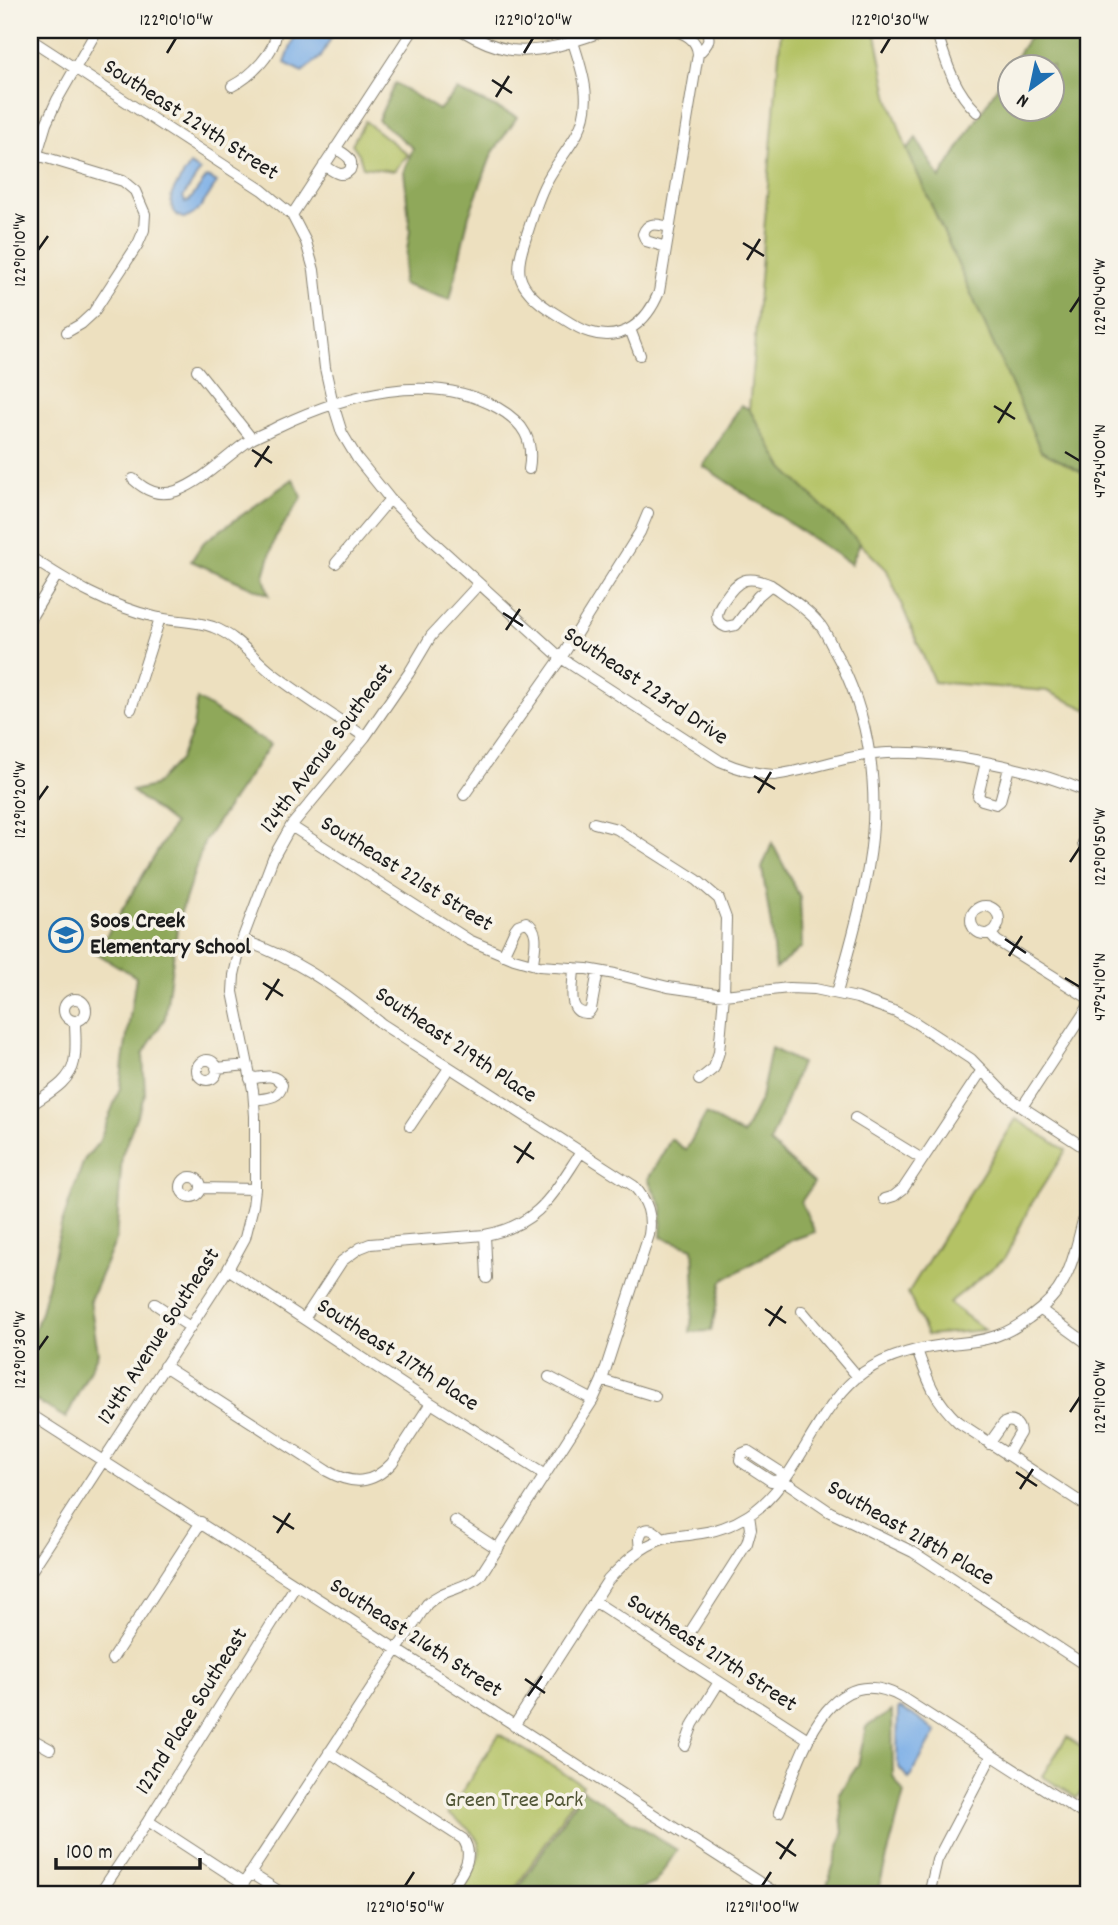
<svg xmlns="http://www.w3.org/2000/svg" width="1118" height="1925" font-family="Dekko,sans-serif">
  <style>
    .green { fill: #b4c265; stroke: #686f40; stroke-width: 2 }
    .forest { fill: #8fa85a; stroke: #56623b; stroke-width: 2 }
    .water { fill: #7aaee7; stroke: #4b6582; stroke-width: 2 }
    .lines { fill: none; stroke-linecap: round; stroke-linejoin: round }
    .minor-casing { stroke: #847e6e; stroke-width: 12 }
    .minor { stroke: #fff; stroke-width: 10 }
    .ticks { fill: none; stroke: #1c1c1c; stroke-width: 2.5 }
    .labels { text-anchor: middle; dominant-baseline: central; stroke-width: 7; stroke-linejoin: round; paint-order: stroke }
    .street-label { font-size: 23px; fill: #1c1c1c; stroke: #f7f3e8 }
    .poi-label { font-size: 23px; font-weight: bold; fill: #1c1c1c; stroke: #f7f3e8; text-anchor: start }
    .park-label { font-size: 23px; fill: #515636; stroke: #f7f3e8 }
    .neatline { fill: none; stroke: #1c1c1c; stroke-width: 2.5 }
    .ticks-label { font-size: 18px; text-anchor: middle; fill: #1c1c1c }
  </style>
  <rect width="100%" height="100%" fill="#f7f3e8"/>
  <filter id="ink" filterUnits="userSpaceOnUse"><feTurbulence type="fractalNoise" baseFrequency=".0143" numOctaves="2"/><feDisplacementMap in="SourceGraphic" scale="14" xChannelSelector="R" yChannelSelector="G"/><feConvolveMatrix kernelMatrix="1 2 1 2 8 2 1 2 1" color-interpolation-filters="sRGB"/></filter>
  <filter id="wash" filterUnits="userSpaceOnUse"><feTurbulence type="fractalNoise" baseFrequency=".00686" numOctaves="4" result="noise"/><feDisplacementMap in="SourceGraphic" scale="28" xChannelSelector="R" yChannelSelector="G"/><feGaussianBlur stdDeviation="1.57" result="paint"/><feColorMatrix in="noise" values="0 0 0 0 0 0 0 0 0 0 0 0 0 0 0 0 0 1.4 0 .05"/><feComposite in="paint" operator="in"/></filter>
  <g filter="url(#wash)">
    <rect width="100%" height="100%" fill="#ede0bf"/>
    <path class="green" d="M781 30H875L888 95 907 150 1041 450 1088 475V710L1047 691 934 682 887 570 783 468 749 409Z
      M365 121 408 155 394 171 363 167 359 154 352 144Z
      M1016 1119 1066 1150 1030 1206 1005 1258 949 1303 985 1330 927 1335 908 1293Z
      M499 1734 583 1785 511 1895H467L460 1891C485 1852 491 1842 448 1814Z
      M1067 1737 1088 1751V1781L1077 1798 1042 1776Z"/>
    <path class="forest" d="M1034 30H1088V475L1041 451 907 150 916 138 940 178 1009 68 1010 108H1052V66H1010Z
      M395 83 439 110 457 90 517 117 492 154 469 215 450 300 402 284 410 230 404 171 413 148 378 120Z
      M741 405 749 409 783 468 860 543 851 564 703 466Z
      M293 479 302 497 275 538 264 576 269 595 191 561 204 542Z
      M197 699 270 745 205 840 178 921 165 1018 143 1054 145 1094 122 1155 116 1240 90 1300 98 1353 66 1418 30 1397V1343L41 1312 61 1226 84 1160 99 1142 120 1088 123 1062 136 977 96 953 174 824 132 791 154 786 180 759 193 728Z
      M772 843 800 897 802 947 775 969 771 926 762 868Z
      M771 1048 801 1063 770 1143 814 1183 801 1202 815 1232 792 1240 722 1281 711 1331 690 1332 695 1292 693 1248 661 1237 662 1207 648 1179 671 1139 686 1150 706 1114 743 1135 761 1098Z
      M892 1711 893 1776 904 1793 877 1895H824L843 1834 839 1793 858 1765 866 1727Z
      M583 1790 677 1850 655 1883 625 1895H514Z"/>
    <path class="water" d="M297 30H335L321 57 302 72 285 63Z
      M190 165 200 171 183 197 185 202 189 201 207 177 217 182C210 193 189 234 174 211 171 206 170 200 172 194 176 184 185 174 190 165Z
      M900 1708 913 1715 936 1732 909 1779 900 1769 897 1761 898 1709Z"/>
  </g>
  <g filter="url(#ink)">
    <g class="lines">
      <g class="minor-casing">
        <path id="minor" d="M461 30C476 39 493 47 511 50 543 54 578 40 607 30
          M936 30C946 61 953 89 977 112
          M30 39 262 190 292 215 306 242 314 270 325 368 333 404 342 433 357 458 390 499 426 535 561 658 720 761C738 769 754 774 774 775 808 771 840 757 874 754 939 748 1028 767 1088 792
          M573 42C583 73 594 103 577 134 568 150 556 164 548 179 538 196 533 216 527 234 523 247 517 263 520 276 524 293 543 306 556 314 566 320 578 329 589 332 623 343 647 322 659 292L698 54C697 38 684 33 671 30
          M698 54C706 46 713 40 705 30
          M232 86C250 77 277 52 276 30
          M37 155 123 181 135 191 145 214 144 230 138 244 93 313 81 324 67 332
          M324 165C333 171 341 179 350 170 355 158 344 154 335 148
          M30 177 46 124 57 100 97 30
          M292 215 413 30
          M666 247 646 241 643 234C648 220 658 225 670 227
          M630 329 640 355
          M197 370 252 439
          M133 479C146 491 159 497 176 491 204 481 226 456 250 440 259 435 270 431 279 426 344 395 431 370 498 408 524 423 534 440 529 469
          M30 557C71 584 106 605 155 617 174 622 194 620 213 627 238 637 252 657 272 673 302 696 334 716 365 737
          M336 563 390 499
          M771 585C747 574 738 579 724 600 717 610 712 621 726 627L736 625 758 596 771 585C788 597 808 609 821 626 826 633 830 642 834 650 871 715 881 794 868 868 861 910 848 952 837 993
          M30 619 57 575
          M131 709 160 618
          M986 762 978 796 982 800 996 804 1000 801 1009 768
          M464 795 561 658 640 532 648 513
          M594 823 617 829 697 880 719 899 726 918 724 995 719 1052 714 1068 699 1080
          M291 826 469 940 514 959 539 966 587 969 615 974 668 987 724 995 789 988 815 989 857 998 896 1012 916 1023 971 1059 1003 1092 1022 1107 1088 1150
          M1088 833 1083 843 1085 848 1088 850
          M971 920a14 14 0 1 1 28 0a14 14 0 1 1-28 0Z
          M990 933 997 941 1088 998
          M503 955 515 929 518 925 526 922C541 930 534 950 533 964
          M574 968C574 983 565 1015 588 1013L591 1009 598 971
          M64 1010a11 11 0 1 1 22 0a11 11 0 1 1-22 0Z
          M197 1070a10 10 0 1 1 20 0a10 10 0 1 1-20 0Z
          M216 1068 248 1065
          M250 1079C262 1077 275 1072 282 1085 280 1099 265 1098 254 1100
          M30 1106C46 1094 70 1083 74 1062 77 1049 75 1034 75 1021
          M1022 1107 1088 1007
          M855 1118 922 1159
          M410 1126 449 1068
          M181 1187a10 10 0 1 1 20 0a10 10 0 1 1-20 0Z
          M201 1188 255 1189
          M884 1199 894 1196 903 1189 982 1070
          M485 1235 487 1278
          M228 1269 431 1403 545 1475
          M155 1304 190 1327
          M1041 1310 1088 1344
          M802 1311 858 1377
          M304 1319 342 1261 360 1248 370 1244 485 1235C539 1225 553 1194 581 1152
          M917 1350C928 1381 934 1399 958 1422L1088 1507
          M164 1366 327 1471C352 1485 372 1485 392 1463L431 1403
          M549 1377 593 1400
          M602 1380 655 1396
          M30 1414 779 1895
          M989 1444 1004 1423C1012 1419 1019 1423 1020 1433L1007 1455
          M748 1451 779 1471 783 1480 771 1481 742 1462 740 1460 741 1454Z
          M783 1480 830 1512 913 1552 1088 1667
          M455 1521 498 1549
          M640 1551 639 1539 642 1531C652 1526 656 1533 663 1539
          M30 1573 228 1269 245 1238 253 1206 255 1189V1116L253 1090 233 992 234 975 242 940 273 858 291 826 365 737 409 673 431 636 479 584
          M594 1601 808 1739
          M687 1637 747 1543 751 1529 749 1515
          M112 1659 201 1522
          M514 1726 608 1580C624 1563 641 1546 663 1539 673 1536 684 1536 694 1534 713 1532 732 1526 749 1515 795 1486 813 1415 856 1378 880 1358 913 1349 944 1345 963 1342 983 1342 1001 1334 1011 1331 1020 1324 1029 1318 1043 1308 1056 1296 1064 1280 1077 1256 1079 1229 1088 1204
          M30 1738 50 1749
          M685 1746 693 1724 719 1682
          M329 1752 463 1839C477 1859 458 1878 447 1895
          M779 1812C799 1762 826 1656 901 1697L1088 1817
          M148 1821 243 1883
          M250 1873 285 1895
          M99 1895 148 1821 296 1585
          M236 1895 427 1604C442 1589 464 1590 480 1576L593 1400 602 1380 649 1235C652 1215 648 1202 634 1186L382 1024C340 989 293 957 242 940
          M929 1895 937 1860 992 1755"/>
      </g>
      <use href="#minor" class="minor"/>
    </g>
  </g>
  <path class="ticks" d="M167 53 176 38M524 53 533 38M881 53 890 38M492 80 512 93M496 97 509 76M743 243 764 256M38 250 48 236M747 260 760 239M1070 312 1080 297M994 406 1015 419M998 423 1011 402M252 450 272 463M1065 452 1080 461M255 467 269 446M503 613 523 626M506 630 520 609M754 776 775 789M758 793 771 772M38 800 48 786M1070 862 1080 847M1005 939 1026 953M1009 956 1022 936M1065 978 1080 987M263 983 283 996M266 1000 279 979M514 1146 534 1159M517 1163 531 1142M765 1309 786 1323M769 1326 782 1306M38 1350 48 1336M1070 1412 1080 1397M1016 1472 1037 1486M1020 1489 1033 1469M273 1516 294 1529M277 1533 290 1513M525 1679 545 1693M528 1696 542 1676M776 1842 796 1856M780 1859 793 1839M405 1886 414 1872M762 1886 771 1872"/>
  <defs>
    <g id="school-ring" transform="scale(1.75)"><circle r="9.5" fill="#f7f3e8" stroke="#1f6fb2" stroke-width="1.5"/><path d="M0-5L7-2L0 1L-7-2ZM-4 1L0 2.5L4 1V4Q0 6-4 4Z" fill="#1f6fb2"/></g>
  </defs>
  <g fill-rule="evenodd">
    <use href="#school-ring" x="66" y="935"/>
  </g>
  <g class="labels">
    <g class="street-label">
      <text transform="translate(190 121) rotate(33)">Southeast 224th Street</text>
      <text transform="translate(645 687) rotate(34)">Southeast 223rd Drive</text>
      <text transform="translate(328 749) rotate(-53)">124th Avenue Southeast</text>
      <text transform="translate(406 875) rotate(32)">Southeast 221st Street</text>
      <text transform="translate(455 1046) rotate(34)">Southeast 219th Place</text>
      <text transform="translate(160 1337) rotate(-57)">124th Avenue Southeast</text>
      <text transform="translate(397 1356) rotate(33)">Southeast 217th Place</text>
      <text transform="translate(910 1534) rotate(30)">Southeast 218th Place</text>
      <text transform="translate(415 1639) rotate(33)">Southeast 216th Street</text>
      <text transform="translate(711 1654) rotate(33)">Southeast 217th Street</text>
      <text transform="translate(193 1712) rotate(-58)">122nd Place Southeast</text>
    </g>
    <g class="poi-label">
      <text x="90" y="922">Soos Creek<tspan x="90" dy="26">Elementary School</tspan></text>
    </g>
    <g class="park-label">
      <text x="514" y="1801">Green Tree Park</text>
    </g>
  </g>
  <rect width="1118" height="1925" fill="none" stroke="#f7f3e8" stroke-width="77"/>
  <g transform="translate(1031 88) rotate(213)"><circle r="33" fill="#f7f3e8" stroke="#9f9d96" stroke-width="2"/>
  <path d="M0-5L12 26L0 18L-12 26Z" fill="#1f6fb2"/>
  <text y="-10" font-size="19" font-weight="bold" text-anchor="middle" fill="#1c1c1c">N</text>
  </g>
  <path d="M56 1858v10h144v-10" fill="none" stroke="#1c1c1c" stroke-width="3.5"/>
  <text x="66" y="1858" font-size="21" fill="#1c1c1c" stroke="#f7f3e8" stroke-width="5" paint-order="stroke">100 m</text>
  <rect x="38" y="38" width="1042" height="1848" class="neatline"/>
  <g class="ticks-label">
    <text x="176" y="25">122°10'10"W</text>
    <text x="533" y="25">122°10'20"W</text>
    <text x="890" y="25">122°10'30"W</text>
    <text transform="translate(19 250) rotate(-90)" y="6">122°10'10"W</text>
    <text transform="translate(1099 297) rotate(-90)" y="6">122°10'40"W</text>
    <text transform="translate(1099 461) rotate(-90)" y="6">47°24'00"N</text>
    <text transform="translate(19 800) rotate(-90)" y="6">122°10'20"W</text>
    <text transform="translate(1099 847) rotate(-90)" y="6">122°10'50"W</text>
    <text transform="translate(1099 987) rotate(-90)" y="6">47°24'10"N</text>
    <text transform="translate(19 1350) rotate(-90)" y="6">122°10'30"W</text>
    <text transform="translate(1099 1397) rotate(-90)" y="6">122°11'00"W</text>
    <text x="405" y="1912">122°10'50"W</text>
    <text x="762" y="1912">122°11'00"W</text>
  </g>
</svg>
